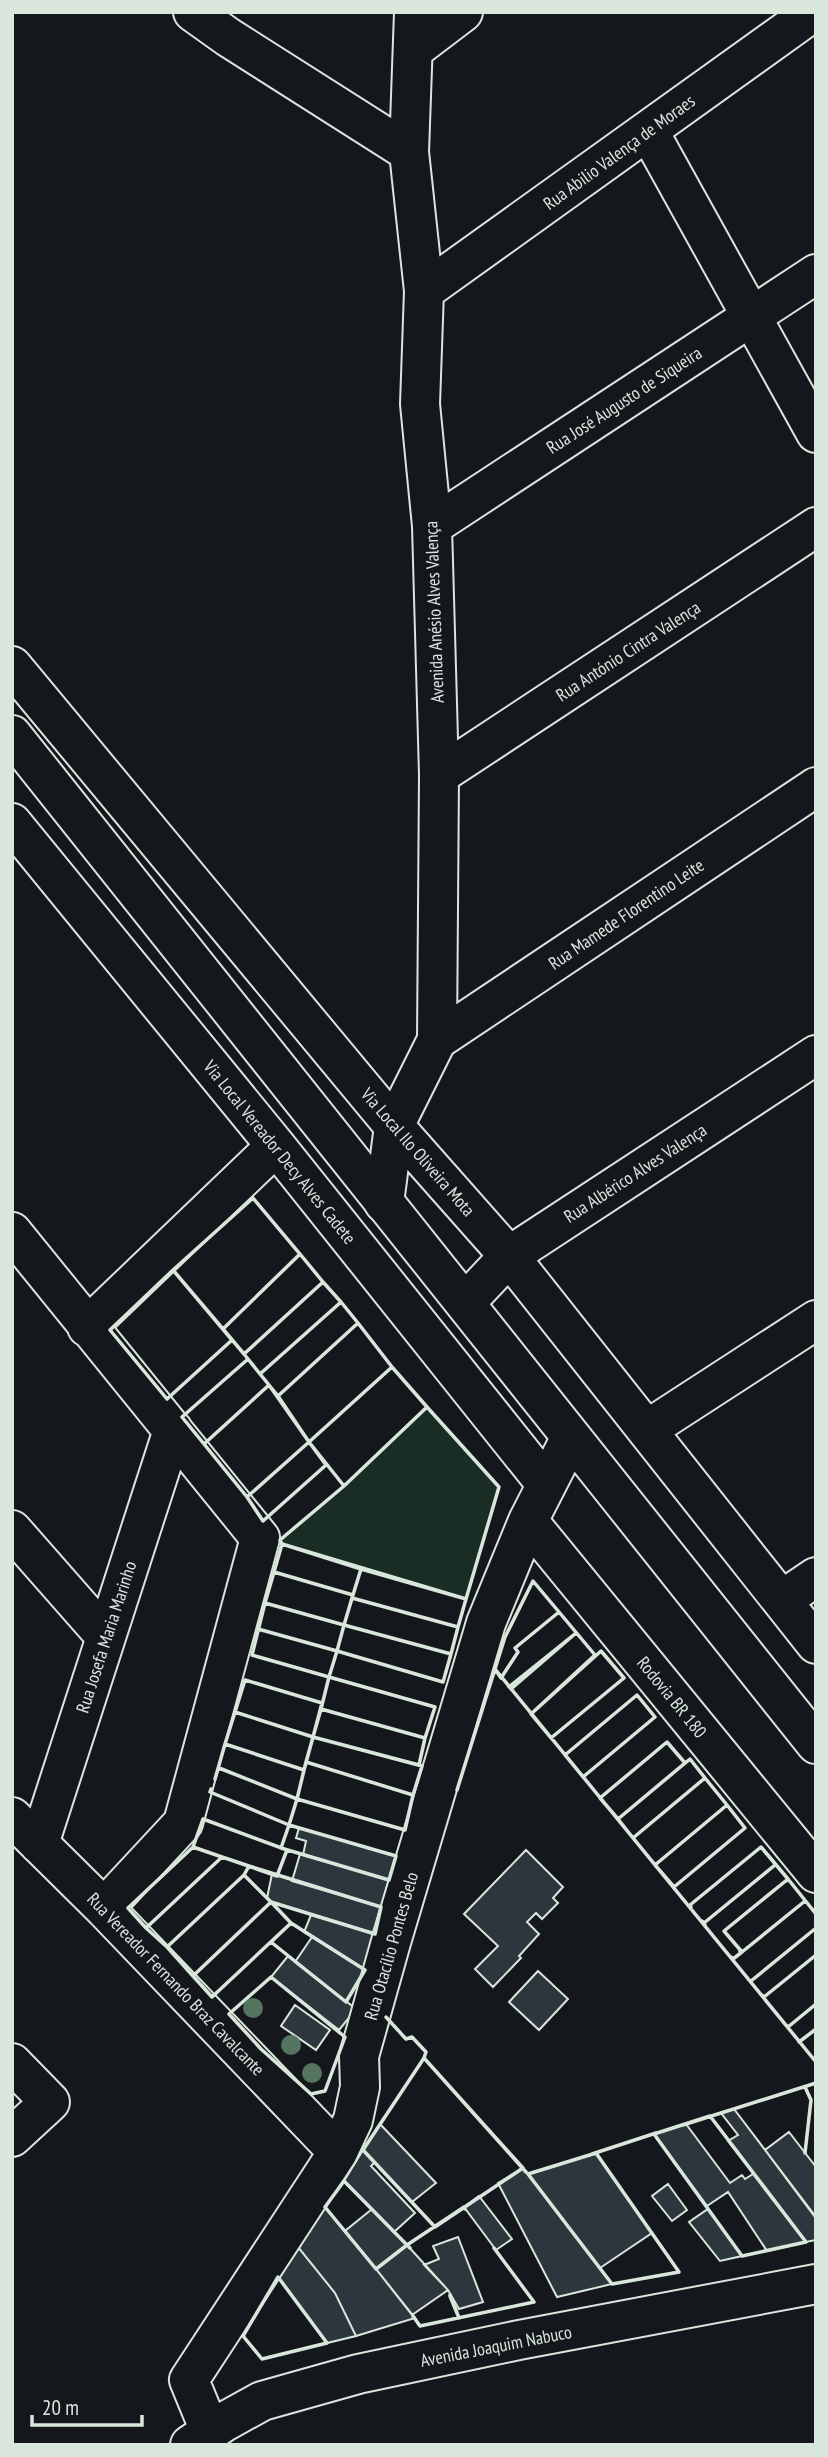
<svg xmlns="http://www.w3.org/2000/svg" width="828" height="2457" font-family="'PT Sans Narrow',sans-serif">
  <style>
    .green { fill: #1a2d24; stroke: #939e99; stroke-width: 2 }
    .building { fill: #2c363c; stroke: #d8e6dc; stroke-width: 2 }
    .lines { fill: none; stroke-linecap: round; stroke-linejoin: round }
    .minor-casing { stroke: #d8e6dc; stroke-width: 42 }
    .major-casing { stroke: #d8e6dc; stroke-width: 42 }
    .minor { stroke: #14181c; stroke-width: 38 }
    .major { stroke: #14181c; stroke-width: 38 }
    .wall { stroke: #d8e6dc; stroke-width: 3.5 }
    .tree { fill: #55745f }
    .labels { text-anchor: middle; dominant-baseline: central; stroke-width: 5; stroke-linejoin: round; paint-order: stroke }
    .street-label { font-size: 18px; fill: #d8e6dc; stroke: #14181c }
  </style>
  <rect width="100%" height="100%" fill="#14181c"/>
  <path class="green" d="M427 1407 499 1487 466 1599 282 1544 280 1540 344 1486Z"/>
  <path class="building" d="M299 1828 396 1856 389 1880 303 1855 306 1841 296 1838Z
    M526 1850 563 1887 553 1898 558 1903 542 1919 536 1913 527 1922 539 1934 519 1956 521 1958 493 1987 475 1969 498 1946 464 1914Z
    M300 1854 389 1880 381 1907 292 1881Z
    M272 1874 381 1907 375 1934 271 1902 267 1898Z
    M311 1915 375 1934 365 1970 304 1932Z
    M312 1937 365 1970 346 2002 295 1962Z
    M288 1956 356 2009 339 2030 271 1977Z
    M538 1971 568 1999 539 2030 509 2002Z
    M295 2005 330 2030 316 2050 281 2026Z
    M734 2109 816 2217V2240L806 2242 728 2141 738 2135 721 2113Z
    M380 2124 436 2183 412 2202 363 2150Z
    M686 2124 730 2183 742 2175 745 2179 753 2174 806 2242 767 2251 728 2192 707 2206 654 2134Z
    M789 2132 816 2167 815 2217 765 2150Z
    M363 2150 375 2162 371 2166 415 2213 394 2232 344 2181Z
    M596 2153 652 2233 600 2268 528 2174Z
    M523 2168 528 2174 612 2284 557 2297 498 2183Z
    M668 2184 687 2210 672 2221 652 2196Z
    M479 2196 512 2239 496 2250 464 2207Z
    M325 2207 376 2269 415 2318 356 2336 335 2293 298 2247Z
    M372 2209 407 2245 376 2269 345 2231Z
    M708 2209 742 2256 720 2261 689 2222Z
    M458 2237 483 2302 459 2309 448 2290 424 2265 439 2259 433 2246Z
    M407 2245 448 2290 412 2315 376 2269Z
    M298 2247 335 2293 356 2336 327 2343 278 2277Z"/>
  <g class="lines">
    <g class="minor-casing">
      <path id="minor" d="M193 12 228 37 409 152
        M413 50 463 12
        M649 132 816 433
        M424 291 813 12
        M432 526 816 274
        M12 666 394 1126 509 1256 816 1644
        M439 775 816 527
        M12 823 276 1146 546 1484
        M437 1040 816 787
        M384 1203 394 1126 437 1040 439 775 432 526 420 404 424 291 409 152 414 12
        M12 1232 260 1538 183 1823 104 1908
        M465 1303 509 1256 816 1055
        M87 1327 276 1146
        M648 1429 816 1320
        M528 1521 816 1873
        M12 1530 106 1637
        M782 1600 816 1577
        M12 1817 104 1908 338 2152
        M39 1844 173 1430
        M12 2063 50 2102 12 2137
        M210 2431 189 2380 338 2152 353 2120 360 2087 359 2056 391 1942 486 1623 528 1521 571 1437"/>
    </g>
    <g class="major-casing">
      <path id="major" d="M12 735 816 1744
        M190 2445 224 2422 262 2401 358 2374 519 2340 816 2284"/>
    </g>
    <use href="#minor" class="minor"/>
    <use href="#major" class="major"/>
    <path class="wall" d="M253 1198 300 1254 223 1329 173 1270Z
      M300 1254 323 1282 244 1354 223 1329Z
      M173 1270 232 1340 167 1399 110 1330Z
      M323 1282 341 1302 260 1374 244 1354Z
      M341 1302 358 1323 278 1396 260 1374Z
      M358 1323 392 1367 309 1442 278 1396Z
      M248 1359 269 1385 204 1444 182 1417Z
      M392 1367 427 1407 344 1486 309 1442Z
      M269 1385 309 1442 247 1497 204 1444Z
      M427 1407 499 1487 466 1599 282 1544 280 1540 344 1486Z
      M309 1442 326 1465 263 1521 247 1497Z
      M282 1544 361 1569 353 1595 274 1572Z
      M361 1569 466 1599 458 1627 352 1598Z
      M274 1572 353 1595 344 1625 265 1603Z
      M533 1581 559 1612 515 1648 518 1652 501 1678 495 1669 505 1637Z
      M352 1598 458 1627 451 1654 344 1625Z
      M344 1625 451 1654 443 1682 337 1651Z
      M258 1629 337 1651 329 1677 252 1655 265 1603 344 1625 337 1651 258 1629
      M601 1651 624 1678 551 1738 531 1714Z
      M329 1677 435 1707 425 1738 321 1709Z
      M503 1679 501 1678 518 1652 515 1648 559 1612 595 1655 531 1714
      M245 1680 322 1703 313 1737 235 1712Z
      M509 1687 576 1633
      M511 1689 576 1633
      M637 1695 655 1717 583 1777 565 1755Z
      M321 1709 425 1738 419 1765 313 1737Z
      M235 1712 313 1737 304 1770 225 1744Z
      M313 1737 422 1766 413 1795 306 1762Z
      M667 1742 685 1763 618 1819 600 1798Z
      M690 1759 705 1778 633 1838 618 1819Z
      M306 1762 413 1795 405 1830 297 1799Z
      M705 1778 727 1805 655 1865 633 1838Z
      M215 1779 225 1744 304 1770 297 1799 219 1768
      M211 1789 210 1792 289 1825 297 1799 219 1768
      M457 1790 495 1669 816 2062
      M727 1805 745 1828 674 1887 655 1865Z
      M203 1819 287 1850 277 1876 193 1847Z
      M289 1825 396 1856 389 1880 281 1848Z
      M193 1847 222 1857 146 1928 128 1908Z
      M222 1857 249 1866 244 1875 167 1947 146 1928Z
      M249 1866 381 1907 375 1934 271 1902 244 1875Z
      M244 1875 271 1902 193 1976 167 1947Z
      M786 1881 788 1879 816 1914
      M271 1902 291 1923 212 1997 193 1976Z
      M691 1907 690 1905 761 1847 788 1879 724 1931 742 1952 733 1959 731 1957
      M702 1921 704 1923 775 1865
      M291 1923 365 1970 346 2002 271 1942Z
      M705 1925 704 1923 775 1865
      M740 1951 742 1952 805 1901
      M271 1977 345 2037 325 2091 311 2094 261 2049 229 2014Z
      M751 1981 816 1928
      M762 1995 764 1997 816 1955
      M386 2017 406 2039 412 2037 426 2052 424 2058 526 2172
      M786 2025 788 2027 816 2004
      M799 2042 816 2029
      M424 2058 523 2168 435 2227 363 2150Z
      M805 2087 811 2100 805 2153
      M710 2116 806 2242 742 2256 654 2134Z
      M683 2125 816 2083
      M596 2153 679 2272 612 2284 528 2174Z
      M592 2154 656 2133
      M344 2181 407 2245 376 2269 325 2207Z
      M410 2248 407 2245 464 2207 465 2209
      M278 2277 327 2343 262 2359 243 2336Z
      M450 2295 459 2318
      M450 2296 459 2318
      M413 2316 420 2326 534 2302 494 2248"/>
  </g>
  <g class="tree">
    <circle cx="253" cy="2008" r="10"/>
    <circle cx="291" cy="2045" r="10"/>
    <circle cx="312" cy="2073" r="10"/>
  </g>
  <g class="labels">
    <g class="street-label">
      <text transform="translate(619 152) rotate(-36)">Rua Abilio Valença de Moraes</text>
      <text transform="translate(624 400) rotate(-33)">Rua José Augusto de Siqueira</text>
      <text transform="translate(434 612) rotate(-92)">Avenida Anésio Alves Valença</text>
      <text transform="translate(628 651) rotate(-33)">Rua António Cintra Valença</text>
      <text transform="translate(626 914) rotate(-34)">Rua Mamede Florentino Leite</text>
      <text transform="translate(280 1152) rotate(51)">Via Local Vereador Decy Alves Cadete</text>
      <text transform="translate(418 1152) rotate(49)">Via Local Ilo Oliveira Mota</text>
      <text transform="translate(635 1173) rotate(-33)">Rua Albérico Alves Valença</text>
      <text transform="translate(106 1637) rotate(-72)">Rua Josefa Maria Marinho</text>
      <text transform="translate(672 1697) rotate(51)">Rodovia BR 180</text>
      <text transform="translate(391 1946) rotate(-74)">Rua Otacílio Pontes Belo</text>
      <text transform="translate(176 1984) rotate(46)">Rua Vereador Fernando Braz Cavalcante</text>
      <text transform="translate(496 2346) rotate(-11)">Avenida Joaquim Nabuco</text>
    </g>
  </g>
  <rect width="828" height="2457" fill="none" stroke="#d8e6dc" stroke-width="28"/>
  <path d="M32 2415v10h110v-10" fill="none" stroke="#d8e6dc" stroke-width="3.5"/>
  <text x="42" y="2415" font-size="21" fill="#d8e6dc" stroke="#14181c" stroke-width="5" paint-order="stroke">20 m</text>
</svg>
